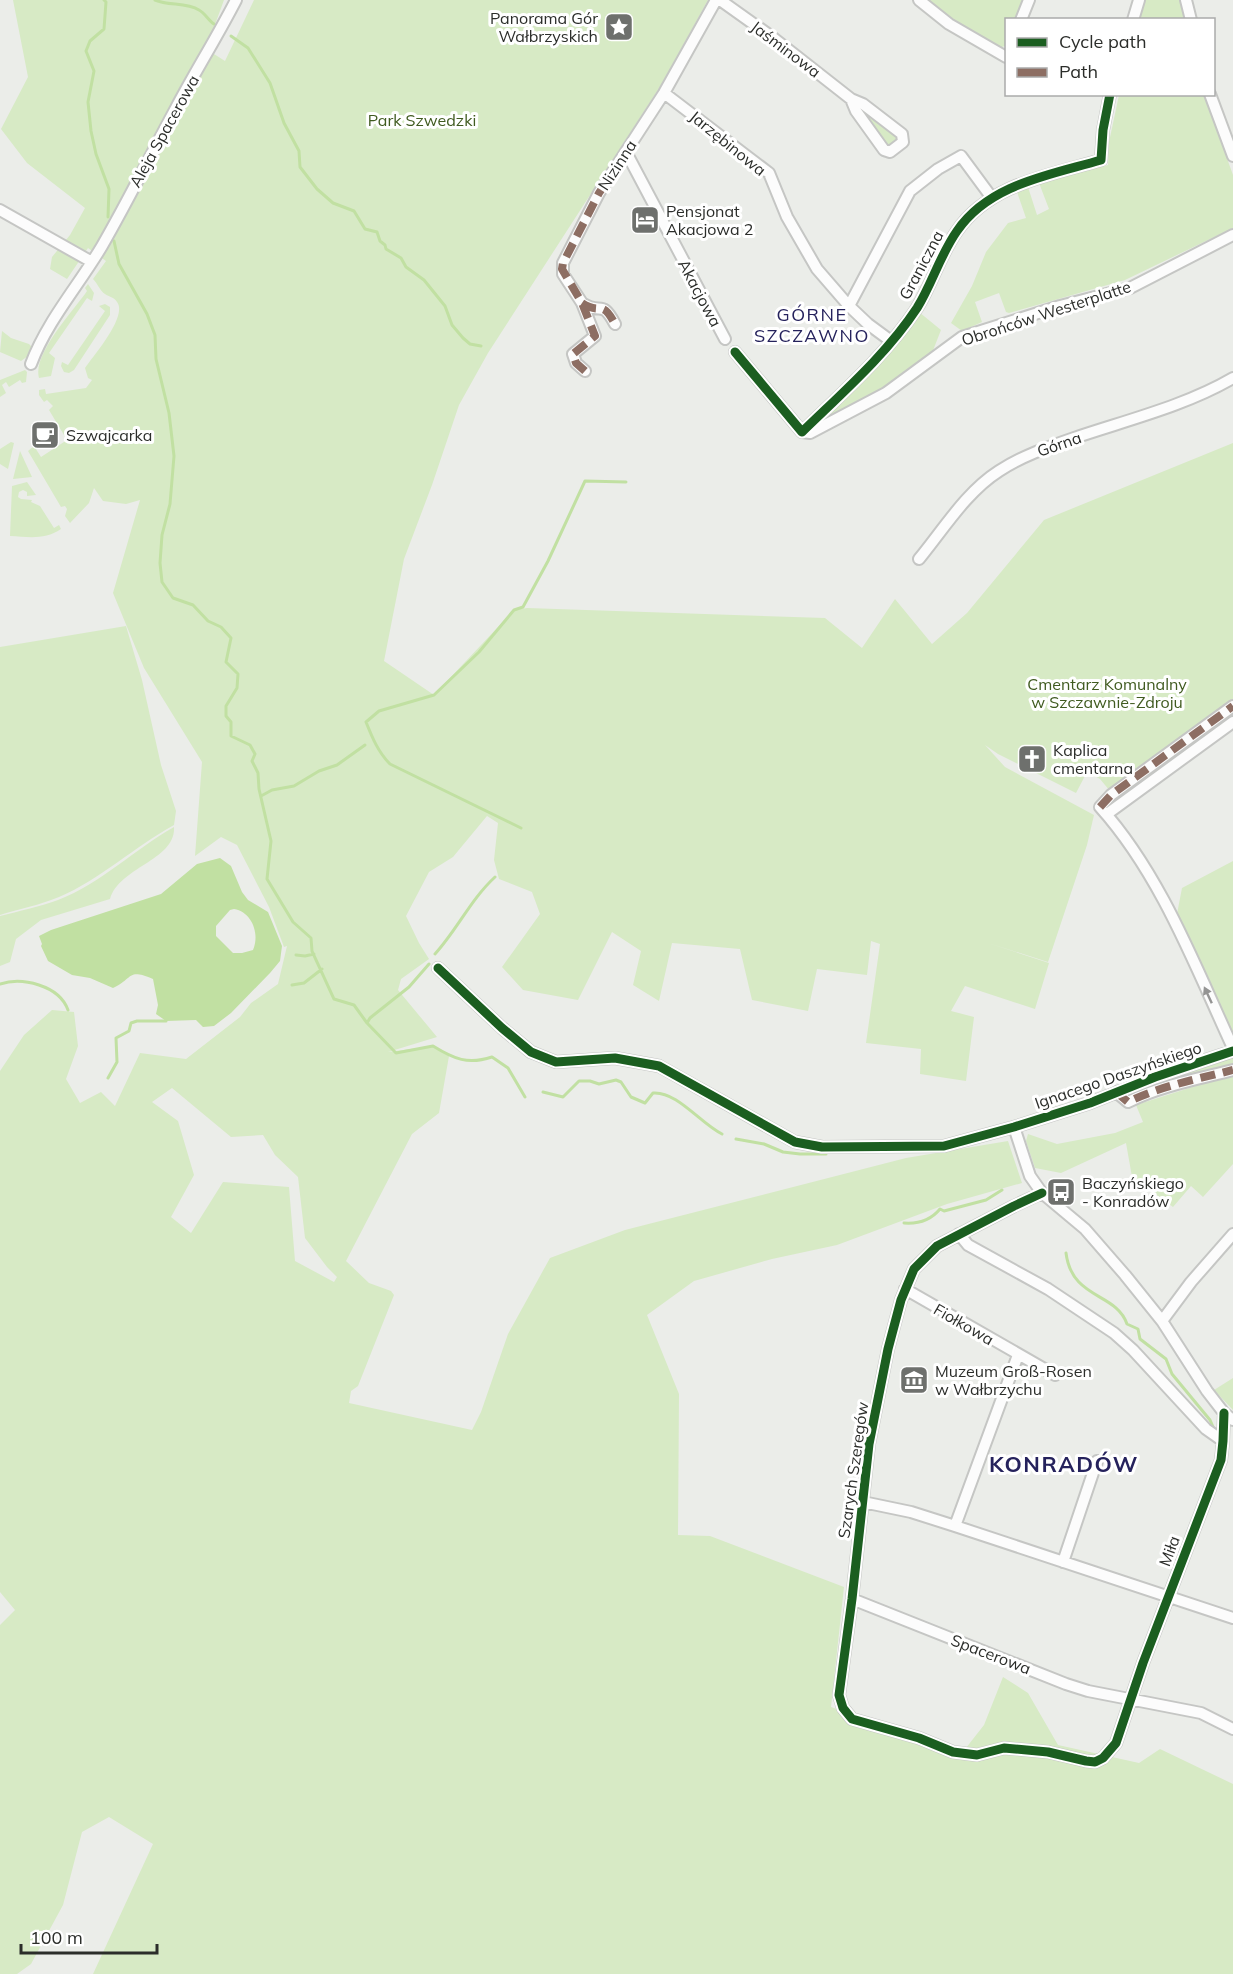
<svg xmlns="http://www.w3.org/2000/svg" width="1233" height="1974" font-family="Mulish,sans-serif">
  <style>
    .green { fill: #d7eac5; fill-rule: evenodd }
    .water { fill: #c1e0a2; fill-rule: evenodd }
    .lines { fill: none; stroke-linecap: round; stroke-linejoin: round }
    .stream { stroke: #c1e0a2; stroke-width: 3 }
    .minor-casing { stroke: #c5c6c4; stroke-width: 14 }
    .minor { stroke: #fcfcfc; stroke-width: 10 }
    .quiet { stroke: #8d6e63; stroke-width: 8; stroke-dasharray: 15 8; stroke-linecap: butt }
    .cycleway-casing { stroke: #fff; stroke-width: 13 }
    .cycleway { stroke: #1b5e20; stroke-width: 9 }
    .oneway { fill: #949493 }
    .labels { text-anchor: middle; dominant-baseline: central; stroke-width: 6; stroke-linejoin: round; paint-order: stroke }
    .poi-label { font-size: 16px; fill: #2b2d2a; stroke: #fff; text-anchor: start }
    .street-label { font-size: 16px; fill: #2b2d2a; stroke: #fff }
    .park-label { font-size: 16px; fill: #405b20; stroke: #fff }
    .neighbourhood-label { font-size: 18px; letter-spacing: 1.5px; fill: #25225c; stroke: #fff }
    .district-label { font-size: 22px; font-weight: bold; letter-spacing: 1.5px; fill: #25225c; stroke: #fff }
  </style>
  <rect width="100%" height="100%" fill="#ebede9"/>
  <path class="green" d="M13 0H224L206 49 225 61 254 0H708L663 82 488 353 459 405 432 485 404 559 384 661 434 695 514 610 527 608 825 618 862 648 895 599 932 644 967 613 1044 520 1233 443V701L1110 791 1100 779 1087 772 1076 793 998 754 985 745 1005 767 1094 815 1087 845 1048 962 988 943 1049 963 1035 1009 965 986 951 1011 974 1017 966 1081 920 1074 921 1049 866 1043 880 944 871 941 867 975 817 969 808 1011 752 1000 740 949 672 943 659 1001 633 985 641 951 612 932 578 1000 523 990 502 967 540 914 532 892 499 879 494 860 498 823 487 816 453 857 429 872 406 916 419 943 429 959 401 979 398 990 437 1037 388 1052 433 1046 449 1056 439 1113 412 1134 346 1261 369 1283 391 1291 394 1295 358 1386 351 1391 349 1403 472 1430 481 1412 508 1334 550 1258 625 1230 906 1158 1008 1141 1022 1183 947 1204 837 1245 772 1259 694 1281 647 1315 679 1394 678 1535 710 1536 844 1587 831 1707 962 1753 984 1725 1003 1677 1028 1693 1058 1745 1139 1763 1160 1749 1233 1784V1974H93L153 1844 109 1817 82 1832 63 1905 31 1964 17 1974H0V1625L15 1610 0 1592V1071L24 1035 52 1010 74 1012 78 1046 66 1079 80 1103 101 1092 115 1106 140 1053 186 1059 240 1017 251 1003 278 984 287 946 284 947 269 907 237 845 221 837 195 856 202 762 144 668 113 593 140 500 126 504 103 501 94 488 89 503 70 523 65 516 67 509 65 506 61 507 28 451 34 446 41 457 67 440 49 410 53 406 47 400 44 402 39 395V390L45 389 46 394 86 388 92 380 88 378 85 368C94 355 128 316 117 302 114 297 109 297 105 294 100 291 98 284 93 279L106 261 88 248 67 279 50 269 52 257 70 235 85 208 27 163 1 129 28 77ZM172 1088 231 1137 263 1135 275 1155 298 1177 305 1238 327 1267 337 1277 334 1282 295 1261 289 1187 223 1182 191 1233 171 1217 194 1175 178 1121 152 1102Z
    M924 0H1023L1016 19 1006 20V43L1005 46 999 48 951 20Z
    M1145 0H1180L1184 19H1139Z
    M1119 95H1204L1233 175V228L1125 280 1009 313 1006 312 999 293 975 302 982 322 962 331 951 323 972 286 986 252 1008 223 1026 218 1017 192 1028 187 1037 215 1049 209 1039 183 1108 165 1109 142Z
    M860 108 879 125 883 124 897 137 898 142 892 148 885 145 860 111Z
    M88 284 94 293 92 301 87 298 49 353 55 358 51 376 39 378C32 354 75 309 87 291L85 288Z
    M105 304 110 307V315L74 370 69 373 64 372 61 366 62 362 68 365 105 311 99 306Z
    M919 312 941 330 932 353 879 393 812 428 846 397Z
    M2 331 11 338 29 344 32 347 28 356 21 361 0 352Z
    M25 370 27 372 26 382 22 383 20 380 9 387 6 382 2 385 6 393 0 397V380Z
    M11 442 14 443 8 469 0 464V449Z
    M20 451 32 477 13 479Z
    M27 482 36 495 27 496V492L23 490 19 492 18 497 21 499 32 500 31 502 40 506 54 528 59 525 61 529C45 540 29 537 10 536L12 486Z
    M126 626 142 680 161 765 176 811 174 825C134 847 101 879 59 897 40 905 19 909 0 915V647Z
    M174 827C176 860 119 867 110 899L41 920 16 939 10 962 0 966V916C19 911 39 907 58 900 100 884 135 849 174 827Z
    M1233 861V1041L1176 919 1182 888Z
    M1233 1057V1065L1152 1089 1135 1092 1181 1074Z
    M1233 1074V1164L1203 1197 1191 1186 1173 1207 1150 1190 1134 1188 1126 1143 1061 1173 1035 1168 1026 1141 1028 1134 1057 1144 1115 1133 1143 1122 1136 1105Z
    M1233 1378V1410L1214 1390Z"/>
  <path class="water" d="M220 858 231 866 242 892 248 900 268 912 282 946 280 961 270 973 231 1013 214 1026 203 1027 196 1020 166 1021 156 1014 158 1005 153 979C127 968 134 978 113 988L90 978 72 975 48 961 41 946 42 944 39 936 51 930 161 894 197 864ZM234 909C252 912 260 934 253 950L242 953H233L216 936V926L230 910Z"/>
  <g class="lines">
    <path class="stream" d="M104 0 106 2 104 29 90 41 86 51 94 71 88 102 91 131 96 154 109 189 108 217
      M155 0C169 6 186 2 199 10 205 13 208 20 214 24
      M231 36 248 48 270 83 284 123 299 151 300 167 317 189 333 203 354 211 365 229 377 232 380 241 385 245 386 249 401 258 406 267 424 280 445 306 452 325 463 338 470 344 481 346
      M114 241 119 264 147 314 155 335 156 359 169 413 174 456 170 504 162 535 160 563 162 582 173 598 193 605 208 621 221 627 231 638 226 662 238 674 237 688 226 706V716L231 722V736L250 745 255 754 252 761 258 773 259 789 271 841 267 879 293 922 311 938 312 951 334 999 354 1005 367 1023 396 1053 433 1046C454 1059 468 1065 492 1057L508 1068 525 1097
      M261 796 272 790 294 786 319 771 337 765 365 745
      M521 828 390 764C378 752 372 737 366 722L379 711 434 695 479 652 514 610 523 607 548 561 585 481 626 482
      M435 954C457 930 471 899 495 877
      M296 955 305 956 314 954
      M0 984C22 977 59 985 68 1010
      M292 985 304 983 322 969
      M367 1023 370 1018 409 987 429 964
      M108 1078 117 1062 116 1038 129 1031 131 1023 137 1021H166
      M543 1092 563 1097 579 1081H590L599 1084 616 1080 621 1082 631 1097 645 1103 653 1093C677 1091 701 1124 722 1134
      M736 1139 764 1144 783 1152 800 1154H826
      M904 1223C918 1224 931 1220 940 1209L944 1211 986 1200 1002 1190
      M1066 1253C1072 1300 1116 1292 1127 1324L1138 1329 1140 1339 1166 1359 1172 1374 1210 1420 1214 1429"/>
    <g class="minor-casing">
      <path id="minor" d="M720 0 772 37 851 99 863 104 902 134 903 142 890 152 884 150 856 111 851 99
        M919 0 949 24 1006 57
        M1186 0 1191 20
        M1021 20 1029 0
        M1133 20 1139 0
        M664 93 769 173 787 217 817 269 849 306 868 324 891 341
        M1210 94 1233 156
        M626 152 725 339
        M0 210 92 262
        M582 303C602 316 601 298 615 324
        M849 306 910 191 938 169 961 156 992 198
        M735 352 802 432C842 393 886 355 917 308 932 284 940 255 957 231 989 184 1050 175 1101 160L1103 130 1110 94
        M31 364C47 321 79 285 102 246 128 201 151 154 176 108 195 72 217 37 236 0
        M585 371 576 363 573 354 595 336 582 303 563 274V263L599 193 664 93 716 0
        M802 432 810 433 886 393 962 337 1060 306 1130 288 1233 235
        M919 559C943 530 966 492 999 471 1022 456 1048 447 1074 438 1127 420 1185 406 1233 378
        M1233 706 1111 795 1100 807C1161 875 1195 966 1233 1048
        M1107 814 1233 722
        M438 968 502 1028 531 1052 556 1062 615 1058 659 1066 795 1142 822 1147 944 1146 1014 1127 1090 1103 1155 1077 1233 1051
        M1116 1092 1128 1102C1160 1086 1198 1079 1233 1070
        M1014 1127 1030 1176 1042 1193 1085 1229 1125 1275 1162 1321 1207 1391 1224 1413 1233 1420
        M1042 1193 1014 1206 937 1246 914 1269 901 1300 888 1349 869 1444 852 1599 839 1695 843 1708 852 1719 919 1738 953 1752 977 1755 1004 1748 1048 1752 1086 1761 1095 1762 1103 1758 1116 1743 1143 1663 1221 1460 1223 1441 1224 1413
        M959 1234 968 1245 1048 1289 1114 1333 1133 1350 1206 1429 1223 1441
        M905 1289 1055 1375
        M1162 1321 1191 1282 1233 1234
        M863 1502 911 1512 955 1526 1233 1618
        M955 1526 1018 1355
        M1063 1562 1097 1461
        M852 1599 1066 1684 1088 1691 1201 1713 1233 1729"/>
    </g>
    <use href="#minor" class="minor"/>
    <path class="quiet" d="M582 303C602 316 601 298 615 324
      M585 371 576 363 573 354 595 336 582 303 562 269 563 263 599 193 613 173
      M1100 807 1111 795 1233 706
      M1116 1092 1128 1102C1160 1086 1198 1079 1233 1070"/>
    <g class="cycleway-casing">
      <path id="cycleway" d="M735 352 802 432C842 393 886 355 917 308 932 284 940 255 957 231 989 184 1050 175 1101 160L1103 130 1110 94
        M438 968 502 1028 531 1052 556 1062 615 1058 659 1066 795 1142 822 1147 944 1146 1014 1127 1090 1103 1155 1077 1233 1051
        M1042 1193 1014 1206 937 1246 914 1269 901 1300 888 1349 869 1444 852 1599 839 1695 843 1708 852 1719 919 1738 953 1752 977 1755 1004 1748 1048 1752 1086 1761 1095 1762 1103 1758 1116 1743 1143 1663 1221 1460 1223 1441 1224 1413"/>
    </g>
    <use href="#cycleway" class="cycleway"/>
  </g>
  <defs><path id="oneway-solid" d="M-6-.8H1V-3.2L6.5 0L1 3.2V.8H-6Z" transform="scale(1.5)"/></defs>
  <use class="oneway" href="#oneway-solid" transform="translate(1208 995) rotate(-115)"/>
  <defs>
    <g id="sight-square" transform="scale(1.5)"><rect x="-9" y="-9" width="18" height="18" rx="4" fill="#6e706d" stroke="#fff"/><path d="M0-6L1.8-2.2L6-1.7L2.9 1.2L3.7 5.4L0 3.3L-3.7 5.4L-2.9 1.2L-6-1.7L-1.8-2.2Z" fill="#fff"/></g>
    <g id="hotel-square" transform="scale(1.5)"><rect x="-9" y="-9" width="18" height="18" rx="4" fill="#6e706d" stroke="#fff"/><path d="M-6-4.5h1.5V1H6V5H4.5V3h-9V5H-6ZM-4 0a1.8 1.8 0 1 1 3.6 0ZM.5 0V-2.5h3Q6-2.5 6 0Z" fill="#fff"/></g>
    <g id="cafe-square" transform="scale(1.5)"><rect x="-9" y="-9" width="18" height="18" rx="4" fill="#6e706d" stroke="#fff"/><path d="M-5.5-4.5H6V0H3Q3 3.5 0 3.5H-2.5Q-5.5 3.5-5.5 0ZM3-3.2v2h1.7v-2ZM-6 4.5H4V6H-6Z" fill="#fff"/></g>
    <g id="church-square" transform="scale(1.5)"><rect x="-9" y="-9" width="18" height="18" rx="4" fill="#6e706d" stroke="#fff"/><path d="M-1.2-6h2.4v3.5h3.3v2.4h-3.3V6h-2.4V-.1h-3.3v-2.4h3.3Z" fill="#fff"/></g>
    <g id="bus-square" transform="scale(1.5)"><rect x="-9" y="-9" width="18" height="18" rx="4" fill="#6e706d" stroke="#fff"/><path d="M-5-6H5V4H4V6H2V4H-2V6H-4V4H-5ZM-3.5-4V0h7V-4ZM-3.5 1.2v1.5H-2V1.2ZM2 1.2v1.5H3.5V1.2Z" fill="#fff"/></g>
    <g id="museum-square" transform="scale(1.5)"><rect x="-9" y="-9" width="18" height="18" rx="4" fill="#6e706d" stroke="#fff"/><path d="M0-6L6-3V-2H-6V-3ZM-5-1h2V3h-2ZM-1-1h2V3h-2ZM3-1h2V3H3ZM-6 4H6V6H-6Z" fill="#fff"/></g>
  </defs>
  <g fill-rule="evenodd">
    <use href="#sight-square" x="619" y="27"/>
    <use href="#hotel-square" x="645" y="220"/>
    <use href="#cafe-square" x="45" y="435"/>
    <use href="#church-square" x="1032" y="759"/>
    <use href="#bus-square" x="1061" y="1192"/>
    <use href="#museum-square" x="914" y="1380"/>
  </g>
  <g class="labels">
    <g class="poi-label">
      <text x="598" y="18" text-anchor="end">Panorama Gór<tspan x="598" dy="18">Wałbrzyskich</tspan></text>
      <text x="666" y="211">Pensjonat<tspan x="666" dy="18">Akacjowa 2</tspan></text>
      <text x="66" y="435">Szwajcarka</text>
      <text x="1053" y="750">Kaplica<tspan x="1053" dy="18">cmentarna</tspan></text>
      <text x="1082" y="1183">Baczyńskiego<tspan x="1082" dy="18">- Konradów</tspan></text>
      <text x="935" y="1371">Muzeum Groß-Rosen<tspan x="935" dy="18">w Wałbrzychu</tspan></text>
    </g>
    <g class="street-label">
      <text transform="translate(786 49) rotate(37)">Jaśminowa</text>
      <text transform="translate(164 131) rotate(-61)">Aleja Spacerowa</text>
      <text transform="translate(728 143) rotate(39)">Jarzębinowa</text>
      <text transform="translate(617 165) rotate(-57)">Nizinna</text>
      <text transform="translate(921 265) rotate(-62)">Graniczna</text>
      <text transform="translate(700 293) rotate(62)">Akacjowa</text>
      <text transform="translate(1046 313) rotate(-18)">Obrońców Westerplatte</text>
      <text transform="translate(1059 444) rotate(-19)">Górna</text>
      <text transform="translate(1118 1075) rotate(-19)">Ignacego Daszyńskiego</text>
      <text transform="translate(964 1324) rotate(30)">Fiołkowa</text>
      <text transform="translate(853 1470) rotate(-82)">Szarych Szeregów</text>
      <text transform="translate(1169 1551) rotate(-70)">Miła</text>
      <text transform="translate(991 1654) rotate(21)">Spacerowa</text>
    </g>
    <g class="park-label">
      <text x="422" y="120">Park Szwedzki</text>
      <text x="1107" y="684">Cmentarz Komunalny<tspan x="1107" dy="18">w Szczawnie-Zdroju</tspan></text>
    </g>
    <g class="neighbourhood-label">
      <text x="812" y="314">GÓRNE<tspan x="812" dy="21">SZCZAWNO</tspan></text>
    </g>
    <g class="district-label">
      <text x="1064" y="1464">KONRADÓW</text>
    </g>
  </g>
  <rect x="1005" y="18" width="210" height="78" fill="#ffffff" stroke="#aaabaa" stroke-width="1.5"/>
  <rect x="1017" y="38" width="30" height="9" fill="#1b5e20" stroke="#aaabaa" stroke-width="1.5"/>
  <text x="1059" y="48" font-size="18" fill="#2b2d2a">Cycle path</text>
  <rect x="1017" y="68" width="30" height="9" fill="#8d6e63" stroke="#aaabaa" stroke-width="1.5"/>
  <text x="1059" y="78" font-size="18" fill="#2b2d2a">Path</text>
  <path d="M21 1944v9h136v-9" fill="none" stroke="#2b2d2a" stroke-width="3"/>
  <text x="30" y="1944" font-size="18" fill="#2b2d2a" stroke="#ffffff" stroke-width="4.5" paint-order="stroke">100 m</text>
</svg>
